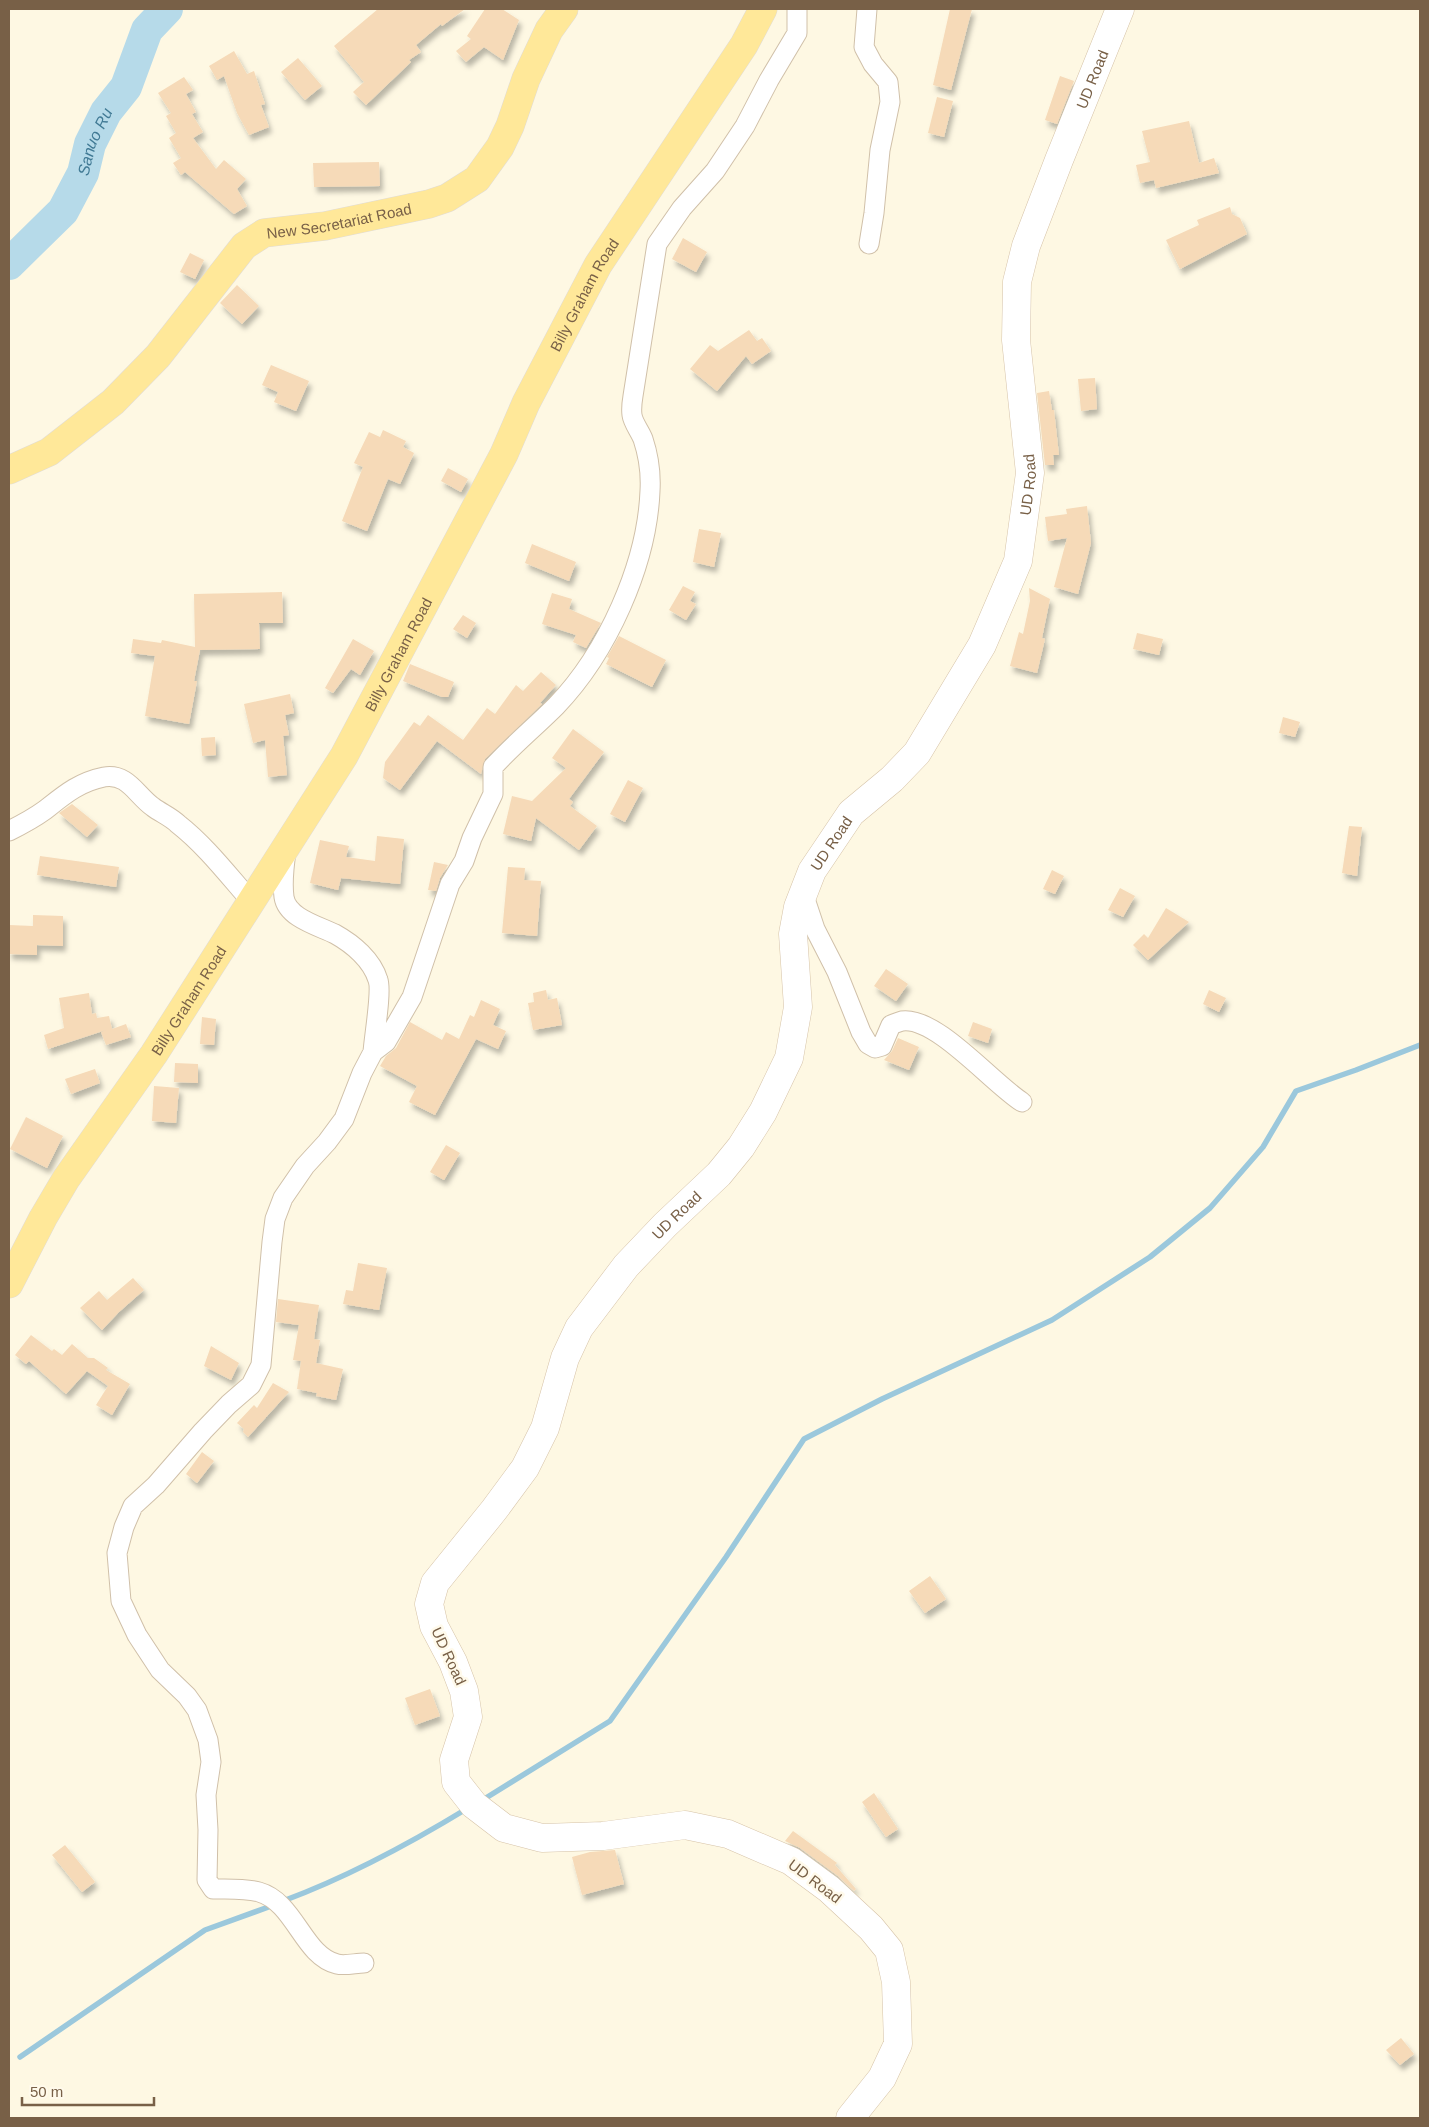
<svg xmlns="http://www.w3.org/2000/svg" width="1429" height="2127" font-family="Helvetica,sans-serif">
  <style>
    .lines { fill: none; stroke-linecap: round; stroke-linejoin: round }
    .stream { stroke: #9bc8dc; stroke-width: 5.5 }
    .river { stroke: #b6dae9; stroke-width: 32 }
    .building { fill: #f6dab8; filter: url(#shadow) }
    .street-casing { stroke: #d0c0a9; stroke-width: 21 }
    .secondary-casing { stroke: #d6c3a8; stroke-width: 29 }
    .primary-casing { stroke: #e1dcd7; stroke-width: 29 }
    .street { stroke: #fff; stroke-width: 19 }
    .secondary { stroke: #fff; stroke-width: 28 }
    .primary { stroke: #ffe899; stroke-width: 28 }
    .labels { text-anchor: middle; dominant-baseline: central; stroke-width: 5; stroke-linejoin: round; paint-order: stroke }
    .street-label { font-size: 15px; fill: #786047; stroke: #fffaeb }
    .water-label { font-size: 16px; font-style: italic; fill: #417a95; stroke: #fffaeb }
  </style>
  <defs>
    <filter id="shadow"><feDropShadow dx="3" dy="5.5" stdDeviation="2.5" flood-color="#0004"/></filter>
  </defs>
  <rect width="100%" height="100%" fill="#fef8e3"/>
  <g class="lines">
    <path class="stream" d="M481 1801 610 1721 726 1557 804 1439 882 1399 1052 1320 1150 1257 1210 1208 1263 1147 1296 1091 1356 1070 1420 1045
      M283 1901C348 1877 409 1844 468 1808
      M20 2057 205 1930 274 1905"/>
    <path class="river" id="s1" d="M9 264 63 211 83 173 90 144 106 112 126 87 147 30 167 9"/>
  </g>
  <path class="building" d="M378 9H465L442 26 441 24 416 45 421 52 409 60 411 62 366 105 353 92 364 82 334 46Z
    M485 9H502L519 20 503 60 484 47 466 62 456 51 471 39 467 36Z
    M950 9H972L951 90 933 85Z
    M234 51 247 74 254 71 265 104 261 105 269 127 249 135 237 113 224 76 217 80 209 66Z
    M298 58 322 86 305 100 281 72Z
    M1060 76 1074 81 1057 124 1045 120Z
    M184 77 193 90 186 94 196 112 192 114 203 132 193 138 216 169 224 160 246 179 237 189 247 206 234 214 185 172 181 175 173 163 181 158 169 138 176 133 166 116 171 113 158 93Z
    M937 97 953 101 944 137 928 133Z
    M1189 121 1199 163 1214 158 1219 173 1156 188 1154 180 1140 183 1136 165 1150 162 1142 131Z
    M379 162 380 186 314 187 313 163Z
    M1230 207 1232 214 1240 218 1247 234 1180 269 1166 240 1199 225 1197 220Z
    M683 238 707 252 696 272 672 259Z
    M190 253 204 260 195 279 180 272Z
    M237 285 259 306 242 324 220 303Z
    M749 330 757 341 762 338 771 351 752 364 746 356 717 391 690 369 710 345 718 351Z
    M271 365 309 381 296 411 274 402 278 392 262 385Z
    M1095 378 1097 409 1081 411 1078 379Z
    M1049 391 1052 410H1054L1059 455H1053L1054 465H1045L1037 393Z
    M383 430 406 441 403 447 414 453 400 484 388 479 367 531 342 521 363 467 354 463 369 432 380 437Z
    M448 468 468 479 461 492 441 481Z
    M1087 506 1091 543 1078 594 1054 587 1067 538 1048 541 1045 517 1067 514 1066 509Z
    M699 529 721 533 714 567 693 562Z
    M532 544 576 562 569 581 525 563Z
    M683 586 695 592 690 601 696 604 686 620 669 610Z
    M1029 588 1050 599 1042 638 1045 639 1037 673 1010 666 1019 632 1023 634 1030 601Z
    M282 592 283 623H259L260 649 200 650 194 681H197L189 724 145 716 155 656 131 653 133 639 161 643 162 640 195 647 194 594Z
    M552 593 572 599 569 609 601 623 586 648 573 642 576 635 542 624Z
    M463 615 476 623 467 638 453 629Z
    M1137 633 1163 639 1159 655 1133 649Z
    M619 636 666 660 652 687 606 664 609 658 607 657Z
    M353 639 374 651 360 675 351 669 333 693 325 688Z
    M410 664 454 682 448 697H442L403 681Z
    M541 672 556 685 540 703 542 704 485 759 481 774 437 741 400 790 383 778 385 762 414 722 420 726 428 715 463 740 487 708 495 714 516 685 523 691Z
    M290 694 294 713 285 715 289 735 283 736 287 775 268 777 265 740 253 743 244 704Z
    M1283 717 1300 722 1295 737 1279 733Z
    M573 729 604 752 569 799 573 802 570 806 597 826 579 850 536 818 531 841 503 834 512 796 532 801 566 768 552 758Z
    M215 737 216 755 202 756 201 738Z
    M628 780 643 788 625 822 610 814Z
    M72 804 98 825 87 837 59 813Z
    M1349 826 1362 827 1357 876 1342 873Z
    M377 836 404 839 400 884 341 878 338 890 310 883 320 840 349 846 346 857 375 861Z
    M40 856 119 867 116 887 37 875Z
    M434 862 448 865 440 878 436 891 428 890Z
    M508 867 525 868 524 880 541 881 537 936 502 933Z
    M1052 870 1064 876 1055 894 1043 889Z
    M1120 888 1135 896 1123 917 1108 910Z
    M1166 908 1189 922 1148 960 1133 945 1144 934 1148 938Z
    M33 915 63 916V946L37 945V955L9 954V925L33 926Z
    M886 969 908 984 896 1001 874 986Z
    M546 990 548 1000 557 998 562 1025 533 1030 528 1003 534 1002 533 993Z
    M1209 990 1226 998 1219 1012 1203 1004Z
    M89 993 92 1014 96 1013 97 1018 109 1016 112 1029 126 1024 131 1037 106 1045 101 1032 106 1030 48 1049 44 1035 64 1028 59 998Z
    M481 1000 500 1009 493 1025 506 1031 498 1049 476 1039 435 1115 409 1102 417 1086 380 1066 386 1056 396 1048 410 1022 442 1040 446 1032 459 1039 470 1015 474 1017Z
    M202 1017 216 1019 214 1045 200 1044Z
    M973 1022 992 1029 988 1043 968 1036Z
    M898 1038 919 1047 909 1070 884 1060 892 1051Z
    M175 1063 198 1064V1083L174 1082Z
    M95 1069 100 1083 71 1094 65 1079Z
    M154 1086 179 1088 176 1123 152 1121Z
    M26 1117 63 1136 47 1168 10 1149Z
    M446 1145 460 1153 444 1180 430 1172Z
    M358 1263 387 1268 379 1310 343 1304 346 1290 353 1291Z
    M133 1278 144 1290 119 1312 102 1330 80 1308 99 1291 107 1300Z
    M278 1299 319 1305 314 1339 320 1340 316 1363 343 1369 336 1400 316 1396 317 1393 297 1389 301 1361 293 1360 299 1325 276 1322Z
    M31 1335 52 1351 54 1349 62 1355 72 1344 88 1358H94L108 1368 106 1370 130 1384 112 1415 96 1405 108 1386 87 1371 66 1394 29 1361 26 1364 15 1355Z
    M211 1346 239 1363 231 1380 204 1366Z
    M273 1383 289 1392 248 1437 243 1432 244 1429 237 1423 254 1405 257 1408Z
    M202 1452 214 1461 197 1483 186 1474Z
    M930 1576 946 1599 925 1613 909 1591Z
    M430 1689 440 1716 415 1725 405 1698Z
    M874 1793 898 1829 886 1837 862 1802Z
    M793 1831 837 1863 835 1865 856 1889 854 1891 838 1876 800 1848 785 1841Z
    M65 1845 95 1882 82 1892 52 1855Z
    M615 1850 624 1884 582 1895 572 1857 590 1852Z
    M1401 2038 1414 2054 1400 2065 1386 2050Z"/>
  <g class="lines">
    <g class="street-casing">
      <path id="street" d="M867 9 864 47 873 64 888 82 890 102 880 150 874 213 869 244
        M9 831C21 825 34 818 45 810 64 795 79 782 104 777 128 773 136 795 153 807 161 813 171 817 178 824 206 846 228 875 251 901
        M286 852C284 866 282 882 284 897 287 918 319 926 335 934 353 944 372 960 378 980 382 991 374 1037 373 1052
        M803 893 815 929 837 972 861 1032 868 1044 875 1048 882 1046 891 1025C894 1024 898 1022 902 1021 936 1016 992 1083 1022 1102
        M364 1963C356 1963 345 1966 337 1964 303 1956 295 1902 259 1892 245 1888 227 1889 213 1889L207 1880 208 1830 206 1795 211 1762 208 1740 197 1710 187 1696 160 1670 137 1635 121 1601 117 1553 124 1527 133 1506 156 1485 203 1431 229 1404 251 1385 261 1365 272 1242 275 1219 283 1198 305 1166 327 1142 344 1119 362 1073 373 1052 386 1042 412 997 450 884 464 861 472 838 493 794V767C513 745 535 727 556 706 607 653 647 565 650 491 651 474 648 454 643 439 640 431 633 423 632 415 631 408 632 402 633 396L657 244 682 208 715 171 745 126 769 80 797 33V9"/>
    </g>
    <g class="secondary-casing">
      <g id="secondary">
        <path id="s2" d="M850 2118 882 2078 898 2044 896 1982 889 1950 871 1928 829 1889 791 1861 728 1834 685 1825 603 1836 542 1838 504 1828 474 1805 456 1782 454 1760 468 1717 464 1691 453 1662 434 1626 429 1604 435 1583 494 1510 525 1468 545 1428 565 1358 579 1328 626 1266 665 1225 719 1174 741 1147 763 1112 789 1058 798 1007 793 934 798 907 812 871 851 813 892 779 917 753 982 645 1018 561 1030 473 1016 340 1017 282 1026 246 1059 160 1120 9"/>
      </g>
    </g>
    <g class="primary-casing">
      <g id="primary">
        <path id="s3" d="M9 470 49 452 113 402 158 356 244 246 264 233 325 226 429 204 447 198 477 179 500 147 510 126 526 79 549 30 564 9"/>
        <path id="s4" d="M9 1284 43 1218 66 1179 154 1054 344 756 504 454 526 403 598 265 744 45 763 9"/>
      </g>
    </g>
    <use href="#street" class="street"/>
    <use href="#secondary" class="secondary"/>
    <use href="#primary" class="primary"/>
  </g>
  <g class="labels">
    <g class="street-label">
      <text stroke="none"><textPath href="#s2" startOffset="2595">UD Road</textPath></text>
      <text stroke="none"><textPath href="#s3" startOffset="429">New Secretariat Road</textPath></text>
      <text stroke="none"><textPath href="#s4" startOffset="1146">Billy Graham Road</textPath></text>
      <text stroke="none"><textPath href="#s2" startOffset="2175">UD Road</textPath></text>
      <text stroke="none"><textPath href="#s4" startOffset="741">Billy Graham Road</textPath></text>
      <text stroke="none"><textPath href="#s2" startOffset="1755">UD Road</textPath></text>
      <text stroke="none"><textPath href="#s4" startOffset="336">Billy Graham Road</textPath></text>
      <text stroke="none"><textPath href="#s2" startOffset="1335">UD Road</textPath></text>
      <text transform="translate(449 1656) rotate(65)">UD Road</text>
      <text transform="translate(815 1881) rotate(37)">UD Road</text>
    </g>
    <g class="water-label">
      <text stroke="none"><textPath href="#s1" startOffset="152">Sanuo Ru</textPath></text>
    </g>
  </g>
  <rect width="1429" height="2127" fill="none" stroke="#786047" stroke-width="20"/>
  <path d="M22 2097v8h132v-8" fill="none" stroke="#786047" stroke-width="2.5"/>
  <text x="30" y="2097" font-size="15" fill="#786047" stroke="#fffaeb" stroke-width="4" paint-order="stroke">50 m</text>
</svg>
